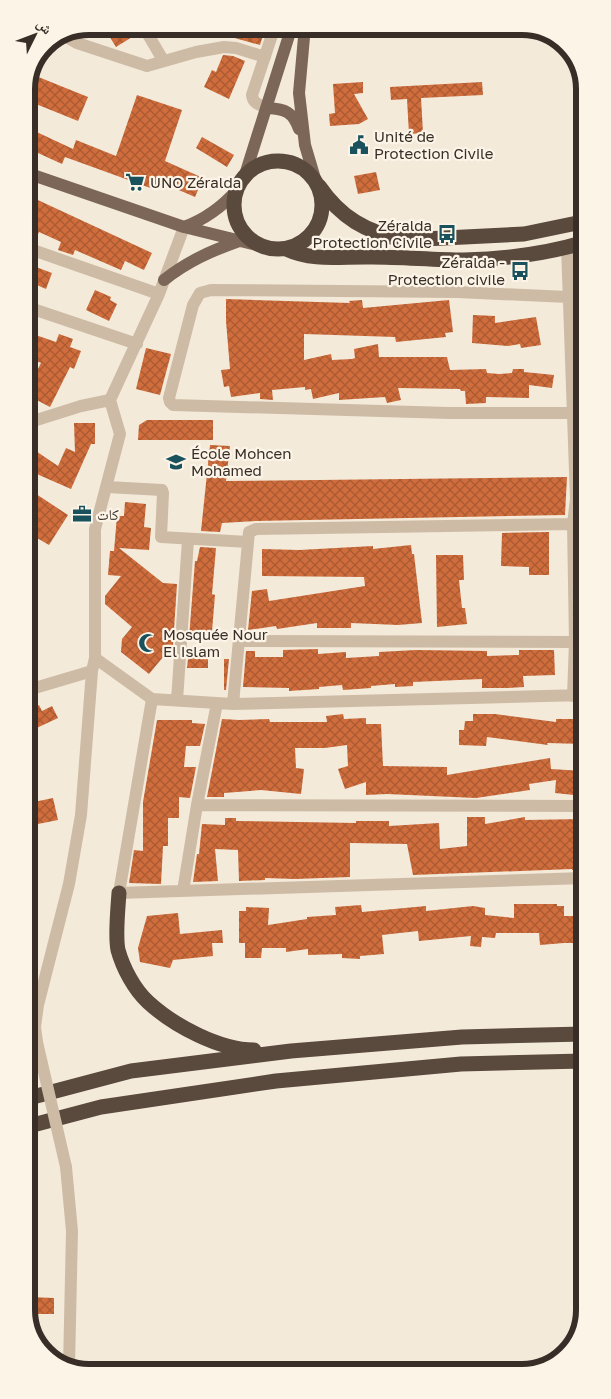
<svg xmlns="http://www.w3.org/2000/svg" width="611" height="1399" font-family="'Golos Text','Noto Naskh Arabic',sans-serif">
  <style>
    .building { fill: url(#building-cross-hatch) }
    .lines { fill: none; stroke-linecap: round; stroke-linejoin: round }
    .minor { stroke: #cdbba5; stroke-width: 12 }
    .major { stroke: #7b6657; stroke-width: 12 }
    .highway { stroke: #5a493d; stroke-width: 15 }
    .minor-bridge { stroke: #cdbba5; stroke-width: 12 }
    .labels { text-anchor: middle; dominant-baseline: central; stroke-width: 4.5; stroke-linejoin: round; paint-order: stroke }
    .poi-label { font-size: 15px; fill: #382e27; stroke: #fbf4e7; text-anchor: start }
    .rim { fill: none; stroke: #382e27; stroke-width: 6 }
  </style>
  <defs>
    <pattern id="building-cross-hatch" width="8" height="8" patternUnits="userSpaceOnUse" patternTransform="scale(1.25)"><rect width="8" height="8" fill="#d06d3c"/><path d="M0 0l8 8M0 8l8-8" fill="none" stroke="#aa5a32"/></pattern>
  </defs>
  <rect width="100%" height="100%" fill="#f4eada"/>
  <path class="building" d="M103 26H132L137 34 116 47Z
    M206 26H266L260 45 206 30Z
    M223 55 233 56 245 61 229 99 204 87 212 70 216 72Z
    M31 74 88 97 78 121 26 100V85Z
    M363 82V93L354 94 368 119 359 124 330 126 329 114 335 113 333 84Z
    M482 82 483 95 421 98 423 133 409 134 407 99 391 100 390 87Z
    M137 95 182 110 165 161 203 178 195 197 158 181 156 190 65 157 62 164 27 148 26 127 73 149 76 140 116 156Z
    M202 137 234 155 227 167 196 148Z
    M376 172 380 190 358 194 354 176Z
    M27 195 152 253 144 270 125 261 121 270 75 250 73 255 58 250 61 242 39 232 35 242 27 240Z
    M36 267 52 273 46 289 30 282Z
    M95 290 111 297 110 300 117 304 109 321 86 310Z
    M226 299 350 303 349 301 362 300 363 308 449 300 453 332 445 333 446 337 396 342 395 337 304 334V360L331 354 332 360 352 359 355 358 354 349 378 344 379 357H447L450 370 486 369 487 373 499 374 512 373 513 369H524V372L554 375 552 388 529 385V398L486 397V403L466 404 465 391H461L460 389 398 388 401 400 387 403 385 397 339 400V393L313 399 311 389 305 390V387L272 390 273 400 260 399V393L231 397 229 386 224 387 221 370 230 369 226 321Z
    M473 315 495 316V323L536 317 541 345 521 348 520 344 508 346 472 343Z
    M27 332 56 342 59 334 73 339 70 347 81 351 74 369 70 367 50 407 27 395V390L41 363 27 357Z
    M146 348 171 354 160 395 136 389Z
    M147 420H213V440H138L139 425Z
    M74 423H95V444H91L71 489 39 475 27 467V445L58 466 66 448 75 452Z
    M210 445 230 446 226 481 567 477 565 515 256 521 222 523 220 532 201 531Z
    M27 488 68 515 49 545 37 538 28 555Z
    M125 502 146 504 144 527 151 528 149 550 119 548 163 583 177 584 173 645 149 674 121 652 122 639 132 627 105 604V596L121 576 108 575 110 551H114L117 516H124Z
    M549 532V575H529V567L501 566 502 533Z
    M411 545 412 554H414L422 623 398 625 351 623V628H317V623L277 629 276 626 248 630 252 591 267 589 269 601 365 586 364 577 262 576V549L299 550 373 546V549Z
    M200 547 216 548 212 594 215 595 212 631H208V635L189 638 195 561H197Z
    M436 555H463L464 580H459L462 608H465L467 624 437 627Z
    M318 649V654L346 652V658L379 656V652L416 650 487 651V656L519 655V650H554L555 675 523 676 524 687 507 688H482V679L413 682V686L395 687V684L371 686V688L343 690 342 685 319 687V689L289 691V688L243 687 246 651H255V657H283V650Z
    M189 650H205V653H208V668H187Z
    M224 659H229L226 690H224Z
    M39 705 42 711 52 706 58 718 28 732V710Z
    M343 714 344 719 366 718V724H381L383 766 447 767V775L550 758 551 769 583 771V796L555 793 556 780 529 784 530 790 476 798 387 794 366 795V782L345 789 338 769 348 766 347 745 325 748H295L296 768 304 769 301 794 261 790 224 793V797H207L222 719 239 720 269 719 270 722H327L326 716Z
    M473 714H495L556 722V719H583V744L547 743 548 745 487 737 486 746 459 745V730H464L465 721H473Z
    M157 720H192V723L205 724 200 746H186L184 767H196L190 798 179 797V818H168V846H163L161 884 129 883 134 850 143 851V802Z
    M53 798 58 820 38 824 34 802Z
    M467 817H485V824L525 817V820L583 819 584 870H572V869L413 875 407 844 350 843V877L295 879 265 878V880L239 881 238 850 215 849 218 881 193 882 197 854H199L202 824 225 825V818H236V821L356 823V821H389V826L439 823 440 849 467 846Z
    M514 904H557V906H564V916H582L581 943H564L540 945 539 933H496L495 938 482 937 481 947 470 946 471 936 419 941 418 931 382 935 384 954 360 956V959L342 958V954L308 955V949L286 952V948H262L261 958H245V943H239V911H246V907L269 908 268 925 307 919V917L336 915 335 907 361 905 362 912 426 906V911L473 906 485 908V915L514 918Z
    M178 913 180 934 222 930 223 943H212L213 956 173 960 170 968 140 962 138 948 147 916Z
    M29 1297 54 1298V1314H29Z"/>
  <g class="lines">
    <path class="minor" d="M143 26 163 60
      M68 35 70 39 77 43 147 66 196 52 224 47 236 48 265 57
      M268 108C260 105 253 104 252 95L275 26
      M567 247 576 499 573 524 575 642 573 696
      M27 248 159 294
      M27 307 137 344
      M573 413H449L173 405 170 402 169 398 193 305 200 293 211 290 457 292 568 297 582 293
      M27 423 81 406 110 400
      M107 487 162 490 163 493 161 537 248 542
      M239 641 575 642
      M95 658 152 699 233 704 583 695
      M28 690 92 671
      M152 699 119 893 584 878
      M177 700 188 540
      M233 704 249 532 256 529 573 524
      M197 805 583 806
      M183 891 197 805 217 703
      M37 1042 35 1027 38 1005 69 884 81 815 92 671 95 658V529L120 434 110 400 159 294 184 227
      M66 1167 72 1231 69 1367"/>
    <path class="major" d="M305 26 299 93 305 145 316 182
      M268 108C285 109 293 112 299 129
      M27 173 184 227 261 246
      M244 178 292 26
      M184 227C206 219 222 207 237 190
      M164 280C188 261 211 251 239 241"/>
    <path class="highway" d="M234 205a44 44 0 1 1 88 0a44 44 0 1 1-88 0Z
      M319 186C341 218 366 232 404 240L524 234 582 222
      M286 249C314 262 342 256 372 257 403 257 434 260 464 260 503 259 545 254 582 243
      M119 893C118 908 115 936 118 950 123 968 134 989 148 1002 174 1026 220 1050 254 1050
      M29 1098 131 1071 291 1051 462 1037 584 1034
      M29 1126 101 1107 276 1081 461 1064 584 1061"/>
    <path class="minor-bridge" d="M37 1042 66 1167"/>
  </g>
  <defs>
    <g id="civic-bare" transform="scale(1.5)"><path d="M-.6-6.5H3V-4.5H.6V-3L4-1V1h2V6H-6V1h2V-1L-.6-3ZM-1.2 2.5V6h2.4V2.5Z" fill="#19525d" stroke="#fbf4e7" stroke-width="2.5" paint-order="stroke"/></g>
    <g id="supermarket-bare" transform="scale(1.5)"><path d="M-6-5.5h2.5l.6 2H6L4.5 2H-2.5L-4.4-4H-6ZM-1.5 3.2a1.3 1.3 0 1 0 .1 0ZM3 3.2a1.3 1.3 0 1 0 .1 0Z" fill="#19525d" stroke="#fbf4e7" stroke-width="2.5" paint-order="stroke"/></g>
    <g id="bus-bare" transform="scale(1.5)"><path d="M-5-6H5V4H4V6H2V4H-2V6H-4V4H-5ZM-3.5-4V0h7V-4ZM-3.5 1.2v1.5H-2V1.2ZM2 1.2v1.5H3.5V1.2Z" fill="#19525d" stroke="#fbf4e7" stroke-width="2.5" paint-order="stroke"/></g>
    <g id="school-bare" transform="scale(1.5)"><path d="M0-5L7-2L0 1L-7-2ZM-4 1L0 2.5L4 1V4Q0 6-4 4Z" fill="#19525d" stroke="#fbf4e7" stroke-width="2.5" paint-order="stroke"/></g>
    <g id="office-bare" transform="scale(1.5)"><path d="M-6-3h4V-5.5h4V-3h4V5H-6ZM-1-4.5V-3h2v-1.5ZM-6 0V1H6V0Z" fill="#19525d" stroke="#fbf4e7" stroke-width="2.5" paint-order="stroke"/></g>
    <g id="mosque-bare" transform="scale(1.5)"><path d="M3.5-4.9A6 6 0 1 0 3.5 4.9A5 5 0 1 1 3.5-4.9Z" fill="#19525d" stroke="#fbf4e7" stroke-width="2.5" paint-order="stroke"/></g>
  </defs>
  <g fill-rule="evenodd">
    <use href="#civic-bare" x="359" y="145"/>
    <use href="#supermarket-bare" x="135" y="182"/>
    <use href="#bus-bare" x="447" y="234"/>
    <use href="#bus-bare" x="520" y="271"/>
    <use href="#school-bare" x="176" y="462"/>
    <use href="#office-bare" x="82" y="514"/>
    <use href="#mosque-bare" x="148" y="643"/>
  </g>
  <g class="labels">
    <g class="poi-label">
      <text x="374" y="136">Unité de<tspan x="374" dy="17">Protection Civile</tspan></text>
      <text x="150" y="182">UNO Zéralda</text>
      <text x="432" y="225" text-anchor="end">Zéralda<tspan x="432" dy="17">Protection Civile</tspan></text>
      <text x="505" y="262" text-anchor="end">Zéralda -<tspan x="505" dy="17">Protection civile</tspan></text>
      <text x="191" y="453">École Mohcen<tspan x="191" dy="17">Mohamed</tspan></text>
      <text x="97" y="514">كات</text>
      <text x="163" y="634">Mosquée Nour<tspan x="163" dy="17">El Islam</tspan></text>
    </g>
  </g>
  <path d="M0 0H611V1399H0ZM89 35H522A54 54 0 0 1 576 89V1310A54 54 0 0 1 522 1364H89A54 54 0 0 1 35 1310V89A54 54 0 0 1 89 35Z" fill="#fbf4e7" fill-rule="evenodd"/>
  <path class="rim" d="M89 35H522A54 54 0 0 1 576 89V1310A54 54 0 0 1 522 1364H89A54 54 0 0 1 35 1310V89A54 54 0 0 1 89 35Z"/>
  <g transform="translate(35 35) rotate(48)" stroke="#fbf4e7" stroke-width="4" paint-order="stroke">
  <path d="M0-4L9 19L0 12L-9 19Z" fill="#382e27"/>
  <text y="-8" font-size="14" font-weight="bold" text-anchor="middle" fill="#382e27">ش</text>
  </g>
</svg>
